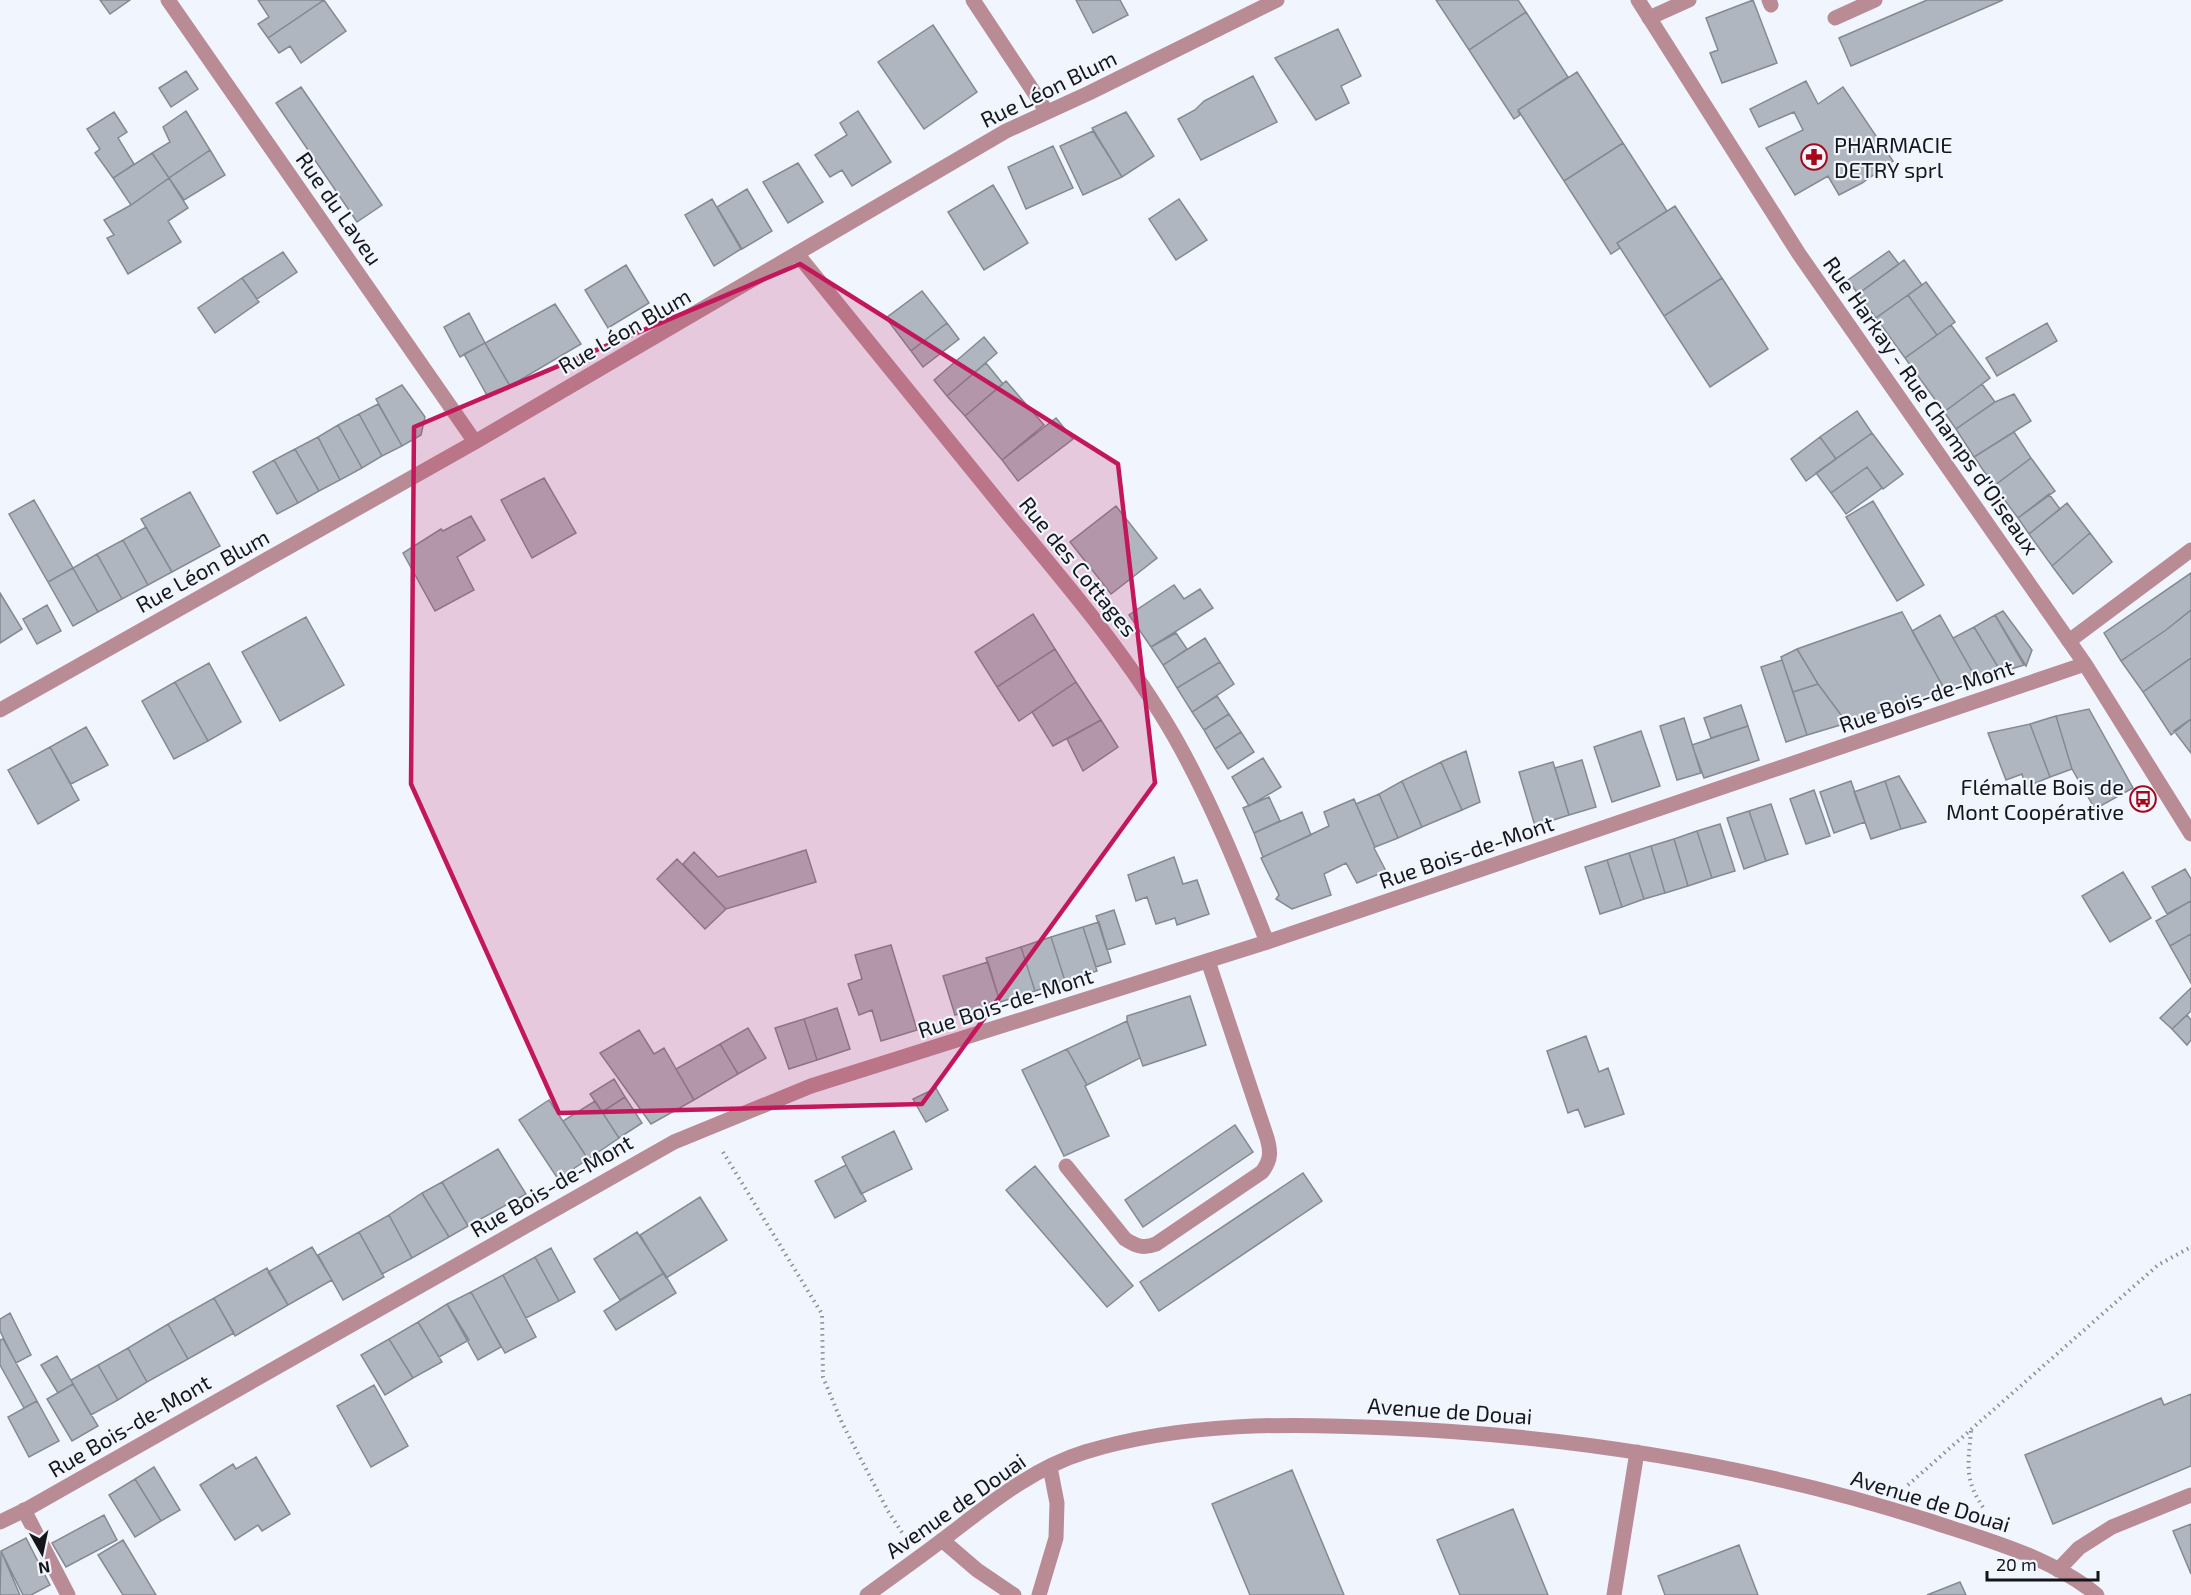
<svg xmlns="http://www.w3.org/2000/svg" width="2191" height="1595" font-family="'Exo 2',sans-serif">
  <style>
    .building { fill: #b0b6bf; stroke: #848992; stroke-width: 1.5 }
    .lines { fill: none; stroke-linecap: round; stroke-linejoin: round }
    .path { stroke: #8a8d93; stroke-width: 4; stroke-dasharray: 1.5 4.5; stroke-linecap: butt }
    .service { stroke: #b98c95; stroke-width: 15 }
    .minor { stroke: #b98c95; stroke-width: 15 }
    .tertiary { stroke: #b98c95; stroke-width: 15 }
    .marked { fill: #c2185b; fill-opacity: 0.2; stroke: #c2185b; stroke-width: 4.5; stroke-linejoin: round }
    .labels { text-anchor: middle; dominant-baseline: central; stroke-width: 4.5; stroke-linejoin: round; paint-order: stroke }
    .street-label { font-size: 22px; fill: #14161a; stroke: #f1f5fe }
    .poi-label { font-size: 22px; fill: #14161a; stroke: #f1f5fe; text-anchor: start }
  </style>
  <rect width="100%" height="100%" fill="#f1f5fe"/>
  <path class="building" d="M100 0H130L110 14Z
    M258 0H324L268 38 258 24 269 17Z
    M324 0 346 31 301 63 290 46 279 53 268 38Z
    M1076 0H1120L1128 15 1093 33Z
    M1436 0H1518L1526 12 1469 50Z
    M1753 0 1777 63 1722 83 1710 53 1718 50 1706 18Z
    M1927 0H2003L1851 66 1839 38Z
    M1526 12 1568 77 1518 110 1520 115 1514 119 1469 50Z
    M933 25 977 92 924 129 878 62Z
    M1338 29 1361 76 1341 86 1349 103 1316 120 1275 58Z
    M186 71 198 89 171 107 159 88Z
    M1577 72 1623 143 1564 181 1518 110Z
    M1253 76 1277 122 1201 160 1178 119 1195 110 1204 101Z
    M1806 81 1818 104 1843 87 1893 161 1862 183 1839 195 1828 176 1795 195 1766 148 1803 130 1794 112 1759 127 1750 109Z
    M301 87 382 205 357 222 276 103Z
    M186 111 210 150 169 178 152 153 170 142 163 127Z
    M858 111 891 162 852 186 842 170 830 177 815 155 847 135 840 123Z
    M114 112 127 132 118 138 134 164 113 178 95 153 100 149 87 129Z
    M1126 112 1154 156 1122 177 1092 128Z
    M1093 131 1122 177 1083 195 1060 146Z
    M1623 143 1667 211 1617 243 1620 248 1611 254 1564 181Z
    M1053 146 1073 188 1026 209 1008 167Z
    M210 150 225 175 184 200 169 178Z
    M152 153 169 178 131 205 113 178Z
    M798 163 823 202 788 223 763 182Z
    M169 178 188 208 168 221 181 242 128 274 107 238 114 235 104 220 131 205Z
    M993 185 1028 243 984 270 948 212Z
    M747 189 772 231 742 249 717 207Z
    M712 199 741 249 714 266 685 215Z
    M1179 199 1207 240 1176 260 1149 219Z
    M1675 206 1722 278 1664 316 1617 243Z
    M1889 251 1899 264 1858 294 1848 280Z
    M283 252 297 272 257 299 242 278Z
    M1904 260 1922 285 1876 318 1858 294Z
    M626 265 649 303 608 328 585 290Z
    M242 278 259 302 215 333 198 308Z
    M1722 278 1768 349 1710 387 1664 316Z
    M1926 282 1955 322 1937 335 1908 295Z
    M922 291 947 323 911 351 886 318Z
    M1908 295 1937 335 1905 358 1876 318Z
    M555 304 581 344 510 386 485 343Z
    M469 313 485 343 460 357 444 327Z
    M947 323 959 339 923 367 911 351Z
    M2047 323 2057 341 1997 376 1986 358Z
    M1951 325 1990 378 1944 412 1905 358Z
    M984 337 997 353 947 396 934 380Z
    M485 343 510 386 488 397 464 354Z
    M986 363 1003 384 965 416 947 396Z
    M1006 381 1044 425 1002 460 965 416Z
    M1982 384 1995 402 1956 429 1944 412Z
    M402 385 425 417 421 435 402 446 376 399Z
    M2014 394 2031 421 1974 457 1956 429 1995 402Z
    M378 404 402 446 382 456 359 414Z
    M1857 411 1872 433 1836 459 1820 437Z
    M359 414 382 456 362 468 338 425Z
    M1056 418 1073 439 1018 481 1002 460Z
    M338 425 362 468 340 480 318 437Z
    M2014 432 2031 458 1994 486 1974 457Z
    M1872 433 1903 474 1883 489 1867 467 1831 493 1816 473Z
    M318 437 340 480 319 491 295 449Z
    M1820 437 1836 459 1806 481 1791 459Z
    M295 449 319 491 298 503 274 460Z
    M2031 458 2055 491 2018 518 1994 486Z
    M274 460 298 503 277 514 253 472Z
    M1867 467 1882 488 1846 514 1831 493Z
    M544 478 576 533 532 558 501 500Z
    M190 492 220 546 172 572 141 519Z
    M2049 494 2060 509 2029 534 2018 518Z
    M34 500 73 568 48 582 9 514Z
    M1873 501 1924 585 1897 601 1846 517Z
    M2067 503 2090 533 2052 566 2029 534Z
    M1116 506 1157 558 1111 594 1070 542Z
    M471 516 485 540 457 557 474 590 435 611 403 553 441 529 443 531Z
    M146 527 172 572 148 585 123 540Z
    M2090 533 2112 562 2073 594 2052 566Z
    M123 540 148 585 122 599 97 554Z
    M97 554 122 599 98 612 73 568Z
    M73 568 98 612 73 626 48 582Z
    M2191 573V610L2166 630 2121 661 2104 633Z
    M1174 585 1184 599 1200 589 1213 608 1151 647 1129 615Z
    M0 593 22 629 0 643Z
    M47 605 61 631 37 644 23 619Z
    M2191 610V658L2143 692 2121 661 2166 630Z
    M2003 611 2032 650 2026 666 1995 615Z
    M1902 612 1946 692 1847 723 1818 684 1797 649Z
    M1033 614 1055 649 997 687 975 652Z
    M1940 615 1977 680 1946 692 1912 631Z
    M1995 615 2024 665 2001 672 1974 627Z
    M306 617 344 685 280 721 242 652Z
    M1974 627 2001 672 1977 680 1953 638Z
    M1176 633 1187 649 1163 665 1151 647Z
    M1205 638 1220 662 1177 688 1163 665Z
    M1055 649 1076 682 1019 721 997 687Z
    M1797 649 1818 684 1793 692 1781 657Z
    M2191 658V719L2171 735 2143 692Z
    M1782 660 1807 735 1786 742 1761 667Z
    M1220 662 1234 684 1192 712 1177 688Z
    M209 663 241 722 208 741 175 682Z
    M175 682 208 741 174 759 142 701Z
    M1076 682 1101 720 1053 746 1032 712Z
    M1818 684 1847 723 1807 735 1793 692Z
    M1217 696 1229 714 1204 730 1192 712Z
    M1741 705 1748 726 1711 738 1704 718Z
    M2089 709 2133 788 2095 809 2072 769 2056 716Z
    M1229 714 1241 732 1215 749 1204 730Z
    M2056 716 2072 769 2050 777 2030 724Z
    M1684 718 1701 773 1677 780 1660 726Z
    M2191 719V753L2174 731Z
    M1101 720 1118 747 1083 771 1067 739Z
    M2030 724 2050 777 2026 787 2022 774 2006 780 1988 733Z
    M1748 726 1759 760 1704 778 1692 745Z
    M86 727 108 765 71 784 50 747Z
    M1641 731 1660 786 1612 802 1594 747Z
    M1241 732 1254 752 1228 769 1215 749Z
    M50 747 79 800 38 824 8 770Z
    M1466 751 1480 802 1462 810 1441 762Z
    M1263 758 1281 787 1249 806 1232 777Z
    M1582 760 1596 807 1569 815 1555 768Z
    M1441 762 1462 810 1422 827 1402 781Z
    M1553 762 1569 815 1535 826 1519 772Z
    M1899 776 1926 822 1901 829 1885 781Z
    M1402 781 1422 827 1398 838 1379 794Z
    M1851 781 1865 822 1834 833 1820 792Z
    M1885 781 1901 829 1871 839 1854 792Z
    M1814 790 1830 836 1806 844 1790 799Z
    M1379 794 1398 838 1375 847 1356 804Z
    M1269 797 1280 821 1254 833 1243 808Z
    M1354 799 1375 847 1374 848 1386 871 1357 883 1346 863 1324 874 1331 895 1292 909 1276 899 1279 895 1261 858 1329 826 1324 812Z
    M1771 804 1788 854 1766 861 1749 811Z
    M1749 811 1766 861 1744 869 1727 818Z
    M1302 812 1311 835 1263 857 1254 833Z
    M1720 824 1735 871 1712 878 1697 831Z
    M1697 831 1712 878 1688 886 1674 839Z
    M1674 839 1688 886 1665 893 1651 846Z
    M1651 846 1665 893 1644 899 1629 853Z
    M806 850 816 882 726 909 683 864 694 852 718 877Z
    M1629 853 1644 899 1622 907 1607 860Z
    M1174 857 1183 884 1197 880 1209 914 1177 925 1175 918 1156 924 1147 897 1136 901 1128 875Z
    M677 859 726 909 705 929 657 879Z
    M1607 860 1622 907 1600 914 1585 867Z
    M2185 869 2191 879V901L2167 914 2152 887Z
    M2123 872 2151 918 2110 942 2082 896Z
    M2191 901V934L2170 946 2156 921Z
    M1114 910 1125 944 1107 950 1096 916Z
    M1099 922 1111 962 1096 967 1083 927Z
    M1083 927 1097 971 1065 981 1051 937Z
    M2191 934V983L2170 946Z
    M1051 937 1065 981 1035 991 1021 947Z
    M891 945 917 1030 881 1041 872 1010 859 1015 848 984 862 979 855 955Z
    M1021 947 1035 991 1000 1002 986 958Z
    M988 962 1000 1002 955 1015 943 976Z
    M2191 988V1011L2172 1029 2160 1018Z
    M1190 996 1206 1045 1143 1066 1127 1021V1016Z
    M837 1008 850 1049 817 1060 804 1019Z
    M2187 1015 2191 1020V1040L2187 1045 2172 1029Z
    M804 1019 817 1060 789 1069 775 1028Z
    M1127 1021 1140 1058 1087 1085 1067 1049Z
    M748 1028 766 1058 738 1074 720 1044Z
    M639 1030 654 1054 664 1048 694 1100 651 1124 600 1053Z
    M1586 1036 1599 1072 1608 1068 1624 1114 1585 1127 1578 1109 1568 1113 1547 1051Z
    M720 1044 738 1074 694 1100 676 1069Z
    M1067 1049 1087 1085 1085 1086 1109 1136 1064 1156 1022 1070Z
    M614 1079 625 1097 602 1112 590 1094Z
    M936 1088 948 1110 926 1122 913 1099Z
    M625 1097 642 1123 619 1138 602 1112Z
    M549 1100 588 1159 558 1179 519 1120Z
    M595 1101 619 1138 588 1159 563 1121Z
    M1235 1125 1253 1152 1143 1227 1125 1200Z
    M894 1131 912 1169 861 1194 842 1157Z
    M498 1149 526 1194 468 1226 442 1182Z
    M846 1165 866 1201 835 1218 815 1181Z
    M1035 1166 1133 1286 1107 1307 1006 1190Z
    M1303 1173 1322 1201 1159 1311 1140 1282Z
    M442 1182 468 1226 449 1237 422 1193Z
    M422 1193 449 1237 412 1258 389 1215Z
    M700 1197 727 1240 666 1278 640 1235Z
    M389 1215 412 1258 382 1274 359 1232Z
    M359 1232 384 1277 343 1300 318 1255Z
    M637 1232 664 1273 620 1300 594 1259Z
    M312 1247 332 1280 288 1305 268 1272Z
    M551 1248 575 1292 559 1301 535 1257Z
    M535 1257 559 1301 526 1318 503 1275Z
    M267 1268 288 1305 235 1336 214 1298Z
    M664 1273 676 1293 616 1330 604 1311Z
    M503 1275 536 1337 505 1353 471 1292Z
    M471 1292 501 1347 478 1360 447 1304Z
    M214 1298 234 1333 188 1359 168 1324Z
    M447 1304 469 1340 439 1357 418 1322Z
    M10 1313 31 1355 16 1363 0 1331V1319Z
    M418 1322 442 1362 413 1378 389 1339Z
    M168 1324 188 1359 147 1382 128 1348Z
    M3 1339 37 1401 24 1408 0 1365V1340Z
    M389 1339 413 1378 385 1395 361 1355Z
    M128 1348 147 1382 118 1400 98 1365Z
    M57 1356 73 1384 58 1393 41 1365Z
    M98 1365 118 1400 91 1415 71 1380Z
    M73 1384 98 1426 72 1441 47 1399Z
    M374 1385 408 1446 371 1467 337 1406Z
    M2191 1394V1466L2053 1524 2025 1455 2161 1398 2164 1405Z
    M37 1401 59 1441 29 1457 8 1417Z
    M256 1457 290 1514 262 1531 258 1525 235 1540 200 1485 233 1464 236 1469Z
    M154 1467 180 1510 161 1521 135 1479Z
    M1292 1470 1344 1595H1250L1212 1504Z
    M135 1479 161 1521 135 1537 109 1495Z
    M1513 1509 1548 1595H1460L1437 1540Z
    M104 1515 117 1540 66 1567 52 1543Z
    M2191 1524V1574L2173 1531Z
    M26 1538 50 1585 31 1595H23L1 1551Z
    M123 1540 156 1595H123L98 1555Z
    M1739 1545 1758 1595H1665L1658 1576Z
    M1 1551 20 1595H0Z
    M1960 1582 1966 1595H1927Z"/>
  <g class="lines">
    <path class="path" d="M723 1152 822 1314 823 1377 842 1423 888 1511 905 1537
      M1971 1431C1968 1465 1964 1481 1985 1510
      M1908 1485 2158 1265 2191 1247"/>
    <path class="service" d="M1769 0 1771 5
      M1649 18 1689 0
      M1835 18 1875 0
      M2069 641 2191 550
      M1066 1166 1125 1239C1136 1246 1143 1249 1156 1244L1262 1172C1271 1160 1271 1152 1267 1138L1208 961
      M24 1510 68 1595"/>
    <path class="minor" d="M168 0 475 442
      M973 0 1047 112
      M798 255C868 342 939 428 1009 515 1068 586 1128 656 1174 736 1211 801 1240 873 1267 942
      M0 710 475 442 1006 131 1089 93 1277 0
      M942 1540 977 1570 1014 1595
      M2058 1570 2079 1548 2112 1527 2191 1495
      M867 1595C892 1577 917 1559 941 1541 986 1507 1030 1469 1085 1452 1184 1422 1288 1423 1390 1428 1574 1436 1755 1465 1930 1521 1987 1540 2049 1556 2097 1595
      M1039 1595 1056 1538 1057 1503 1050 1467
      M1614 1595 1637 1452"/>
    <path class="tertiary" d="M1638 0 1799 254 2085 664 2191 834
      M0 1522 27 1509 674 1142 811 1086 1267 942 2085 664"/>
  </g>
  <path class="marked" d="M800 264 1118 464 1155 783 922 1104 559 1113 411 784 414 427Z"/>
  <defs>
    <g id="pharmacy-ring" transform="scale(1.35)"><circle r="9.5" fill="#f1f5fe" stroke="#a4091b" stroke-width="1.5"/><path d="M-2-6h4v4h4v4h-4v4h-4v-4h-4v-4h4Z" fill="#a4091b"/></g>
    <g id="bus-ring" transform="scale(1.35)"><circle r="9.5" fill="#f1f5fe" stroke="#a4091b" stroke-width="1.5"/><path d="M-5-6H5V4H4V6H2V4H-2V6H-4V4H-5ZM-3.5-4V0h7V-4ZM-3.5 1.2v1.5H-2V1.2ZM2 1.2v1.5H3.5V1.2Z" fill="#a4091b"/></g>
  </defs>
  <g fill-rule="evenodd">
    <use href="#pharmacy-ring" x="1814" y="157"/>
    <use href="#bus-ring" x="2143" y="799"/>
  </g>
  <g class="labels">
    <g class="street-label">
      <text transform="translate(1048 88) rotate(-26)">Rue Léon Blum</text>
      <text transform="translate(340 208) rotate(55)">Rue du Laveu</text>
      <text transform="translate(624 330) rotate(-30)">Rue Léon Blum</text>
      <text transform="translate(1932 405) rotate(55)">Rue Harkay - Rue Champs d'Oiseaux</text>
      <text transform="translate(1079 566) rotate(51)">Rue des Cottages</text>
      <text transform="translate(202 570) rotate(-29)">Rue Léon Blum</text>
      <text transform="translate(1926 695) rotate(-19)">Rue Bois-de-Mont</text>
      <text transform="translate(1466 851) rotate(-19)">Rue Bois-de-Mont</text>
      <text transform="translate(1005 1002) rotate(-18)">Rue Bois-de-Mont</text>
      <text transform="translate(551 1185) rotate(-30)">Rue Bois-de-Mont</text>
      <text transform="translate(1450 1410) rotate(4)">Avenue de Douai</text>
      <text transform="translate(129 1425) rotate(-30)">Rue Bois-de-Mont</text>
      <text transform="translate(1931 1500) rotate(17)">Avenue de Douai</text>
      <text transform="translate(955 1505) rotate(-35)">Avenue de Douai</text>
    </g>
    <g class="poi-label">
      <text x="1834" y="144">PHARMACIE<tspan x="1834" dy="25">DETRY sprl</tspan></text>
      <text x="2124" y="786" text-anchor="end">Flémalle Bois de<tspan x="2124" dy="25">Mont Coopérative</tspan></text>
    </g>
  </g>
  <g transform="translate(42 1553) rotate(171)" stroke="#f1f5fe" stroke-width="4.5" paint-order="stroke">
  <path d="M0-4.5L10 22L0 15L-10 22Z" fill="#14161a"/>
  <text y="-9" font-size="16" font-weight="bold" text-anchor="middle" fill="#14161a">N</text>
  </g>
  <path d="M1987 1571v9h111v-9" fill="none" stroke="#14161a" stroke-width="3"/>
  <text x="1996" y="1571" font-size="18" fill="#14161a" stroke="#f1f5fe" stroke-width="4.5" paint-order="stroke">20 m</text>
</svg>
